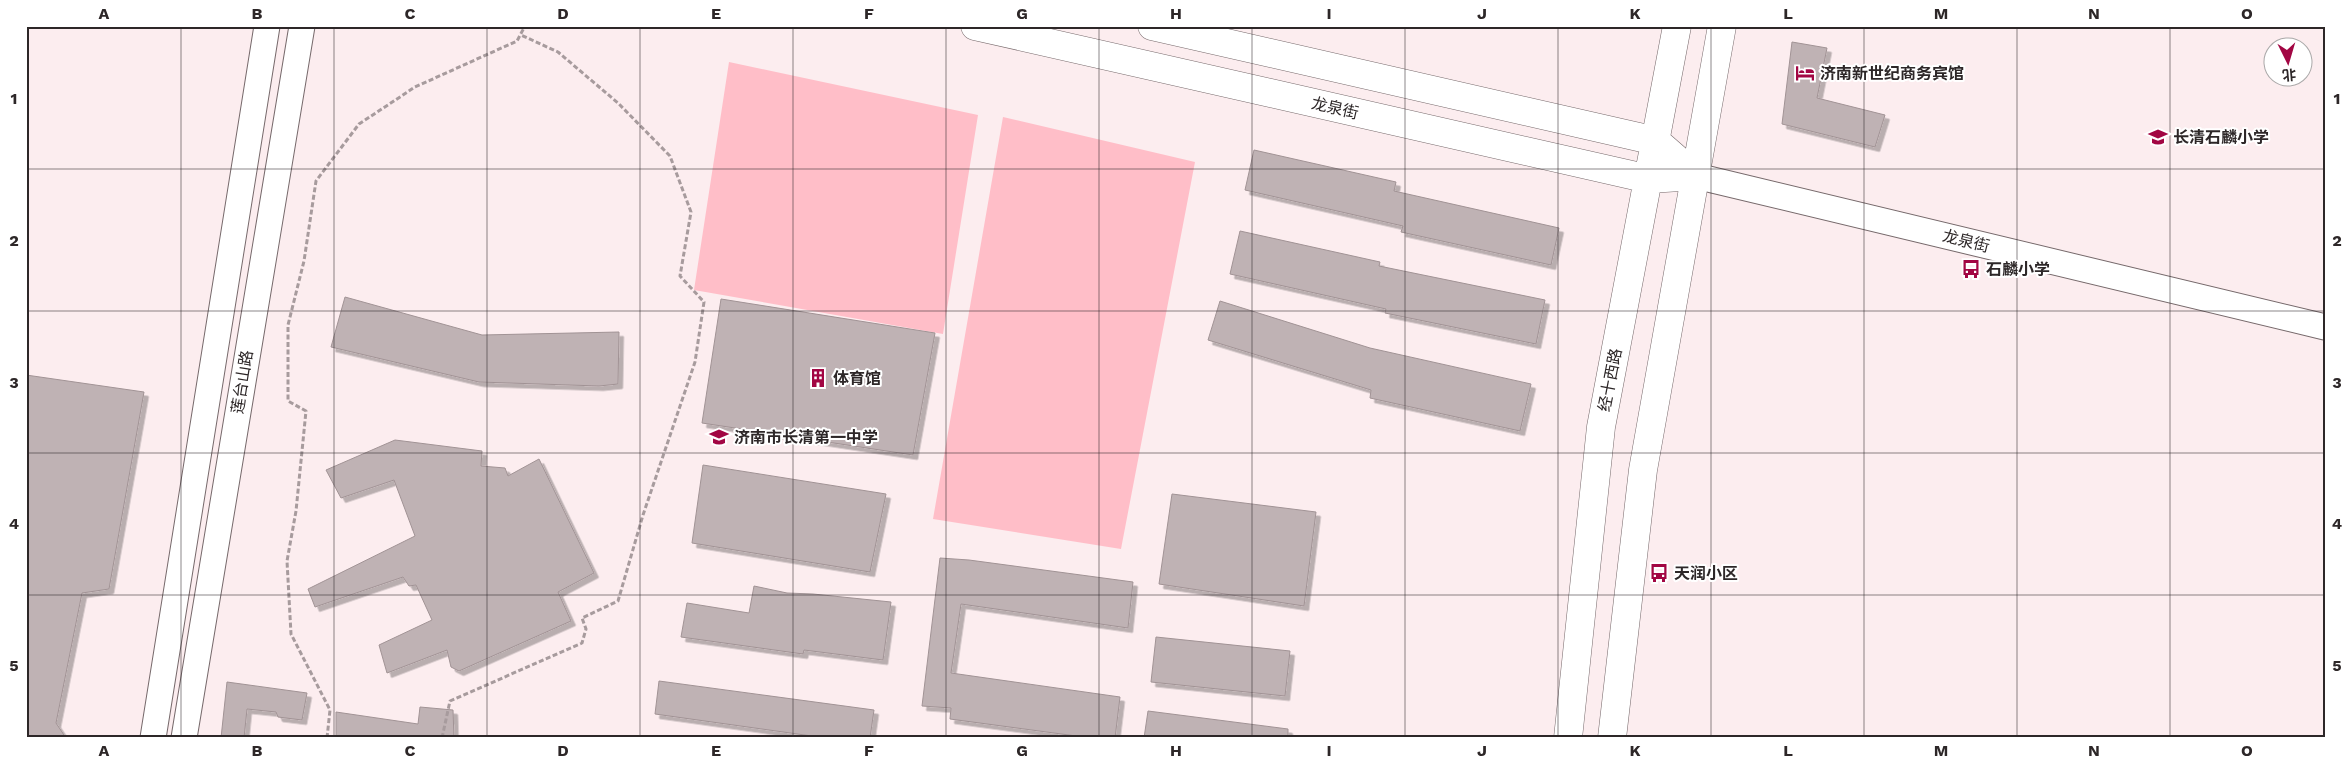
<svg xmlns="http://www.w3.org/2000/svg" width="2351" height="764" font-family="'Work Sans','Noto Sans SC',sans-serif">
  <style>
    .green { fill: #ffbec8 }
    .building { fill: #bfb2b4; stroke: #a19395; filter: url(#shadow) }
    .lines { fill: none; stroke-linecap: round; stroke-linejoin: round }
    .secondary-casing { stroke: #76696b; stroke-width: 27 }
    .primary-casing { stroke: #76696b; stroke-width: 29 }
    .path { stroke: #a79b9d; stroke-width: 3; stroke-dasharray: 5 2.5; stroke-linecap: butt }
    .secondary { stroke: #fff; stroke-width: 25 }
    .primary { stroke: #fff; stroke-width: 28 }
    .grid { fill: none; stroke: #2d2728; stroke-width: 1; stroke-opacity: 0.55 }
    .labels { text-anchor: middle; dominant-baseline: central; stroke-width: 4; stroke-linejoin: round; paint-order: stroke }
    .poi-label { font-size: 16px; font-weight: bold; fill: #2d2728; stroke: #fff; text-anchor: start }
    .street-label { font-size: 16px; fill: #2d2728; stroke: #fff }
    .neatline { fill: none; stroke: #2d2728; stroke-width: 2 }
    .grid-label { font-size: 16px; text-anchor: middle; font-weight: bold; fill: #2d2728 }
  </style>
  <defs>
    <filter id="shadow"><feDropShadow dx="4.5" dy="4.5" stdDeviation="0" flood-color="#0004"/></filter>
  </defs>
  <rect width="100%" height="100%" fill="#fcedef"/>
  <path class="green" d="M729 62 978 115 943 334 694 290Z
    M1003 117 1195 162 1121 549 933 519Z"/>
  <path class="building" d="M1792 42 1827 48 1817 98 1885 115 1875 147 1782 124Z
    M1254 150 1396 182 1394 191 1559 228 1551 265 1401 232 1403 226 1245 190Z
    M1240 231 1380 262 1379 266 1545 300 1536 344 1385 313 1386 309 1230 274Z
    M345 297 482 335 619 332 618 384 599 386 479 382 331 347Z
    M721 299 935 333 913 455 702 423Z
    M1220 301 1370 348 1531 384 1520 431 1370 398 1371 390 1208 340Z
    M26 375 144 392 109 589 82 593 56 723 66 738H26Z
    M395 440 482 451 481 466 505 468 508 476 539 459 594 573 558 592 571 621 459 671 451 667 447 650 387 673 379 645 432 620 416 585 409 586 403 577 315 607 308 589 415 536 394 480 341 498 326 470Z
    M703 465 886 494 870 572 692 543Z
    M1172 494 1316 512 1304 606 1159 584Z
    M940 558 969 560 1133 582 1128 628 961 604 951 673 1120 697 1115 738H1091L950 719 951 708 922 706Z
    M754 586 787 593 813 594 891 602 883 660 804 650 803 654 681 637 687 603 749 613Z
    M1156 637 1290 651 1285 696 1151 682Z
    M659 681 874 710 870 738H826L655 714Z
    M227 682 307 693 302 720 278 717 276 712 247 709 244 738H221Z
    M420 707 453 710 454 738H336V712L418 724Z
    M1148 711 1288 729V738H1144Z"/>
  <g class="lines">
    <g class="secondary-casing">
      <path id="secondary" d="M1696 176 2325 327
        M153 738 267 26
        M184 738 302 26"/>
    </g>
    <g class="primary-casing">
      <path id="primary" d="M975 26 1649 179 1696 176
        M1152 26 1656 141 1696 176
        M1568 738 1601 427 1677 26
        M1612 738 1643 470 1722 26"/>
    </g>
    <path class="path" d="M327 738 330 710 291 634 287 561 296 511 306 411 288 401V325L304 261 316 181 359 124 415 87 517 41 525 26
      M442 738 450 701 582 643 586 629 582 618 618 601 643 515 695 362 704 302 680 276 691 212 670 156 618 103 558 52 521 35"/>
    <use href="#secondary" class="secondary"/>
    <use href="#primary" class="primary"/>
  </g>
  <path class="grid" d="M181 26V738M334 26V738M487 26V738M640 26V738M793 26V738M946 26V738M1099 26V738M1252 26V738M1405 26V738M1558 26V738M1711 26V738M1864 26V738M2017 26V738M2170 26V738M26 169H2325M26 311H2325M26 453H2325M26 595H2325"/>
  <defs>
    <g id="hotel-bare" transform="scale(1.5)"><path d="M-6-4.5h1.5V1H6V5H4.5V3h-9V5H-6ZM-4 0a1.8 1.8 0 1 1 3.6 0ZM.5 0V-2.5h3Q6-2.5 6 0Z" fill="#a20643" stroke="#fff" stroke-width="2.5" paint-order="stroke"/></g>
    <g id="school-bare" transform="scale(1.5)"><path d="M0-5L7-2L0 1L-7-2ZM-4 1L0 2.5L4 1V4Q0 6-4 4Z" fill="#a20643" stroke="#fff" stroke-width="2.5" paint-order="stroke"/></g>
    <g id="bus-bare" transform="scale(1.5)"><path d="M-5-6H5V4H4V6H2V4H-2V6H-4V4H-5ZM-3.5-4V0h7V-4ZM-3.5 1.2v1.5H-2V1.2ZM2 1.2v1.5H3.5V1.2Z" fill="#a20643" stroke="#fff" stroke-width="2.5" paint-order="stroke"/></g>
    <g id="building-bare" transform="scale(1.5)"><path d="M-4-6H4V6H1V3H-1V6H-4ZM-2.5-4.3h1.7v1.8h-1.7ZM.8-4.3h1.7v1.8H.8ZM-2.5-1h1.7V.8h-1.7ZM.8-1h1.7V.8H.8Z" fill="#a20643" stroke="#fff" stroke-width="2.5" paint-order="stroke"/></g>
  </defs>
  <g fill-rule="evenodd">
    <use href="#hotel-bare" x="1805" y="73"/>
    <use href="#school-bare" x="2158" y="137"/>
    <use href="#bus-bare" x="1971" y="269"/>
    <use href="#building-bare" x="818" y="378"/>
    <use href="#school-bare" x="719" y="437"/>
    <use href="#bus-bare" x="1659" y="573"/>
  </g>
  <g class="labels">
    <g class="poi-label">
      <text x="1820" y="73">济南新世纪商务宾馆</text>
      <text x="2173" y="137">长清石麟小学</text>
      <text x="1986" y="269">石麟小学</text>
      <text x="833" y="378">体育馆</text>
      <text x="734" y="437">济南市长清第一中学</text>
      <text x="1674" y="573">天润小区</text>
    </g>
    <g class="street-label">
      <text transform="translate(1335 108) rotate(13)">龙泉街</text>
      <text transform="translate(1966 241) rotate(14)">龙泉街</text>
      <text transform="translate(1610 380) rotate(-79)">经十西路</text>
      <text transform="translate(242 382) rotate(-81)">莲台山路</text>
    </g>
  </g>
  <rect width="2351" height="764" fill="none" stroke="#ffffff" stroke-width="55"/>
  <g transform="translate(2288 62) rotate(175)"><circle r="24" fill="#ffffff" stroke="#aba9a9"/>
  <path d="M0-4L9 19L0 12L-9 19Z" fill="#a20643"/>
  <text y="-8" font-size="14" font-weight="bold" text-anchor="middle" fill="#2d2728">北</text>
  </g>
  <rect x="28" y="28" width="2296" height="708" class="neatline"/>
  <g class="grid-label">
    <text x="104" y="19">A</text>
    <text x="257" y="19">B</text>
    <text x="410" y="19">C</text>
    <text x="563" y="19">D</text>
    <text x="716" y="19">E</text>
    <text x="869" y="19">F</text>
    <text x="1022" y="19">G</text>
    <text x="1176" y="19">H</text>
    <text x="1329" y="19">I</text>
    <text x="1482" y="19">J</text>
    <text x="1635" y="19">K</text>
    <text x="1788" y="19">L</text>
    <text x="1941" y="19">M</text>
    <text x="2094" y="19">N</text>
    <text x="2247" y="19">O</text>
    <text x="14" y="104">1</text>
    <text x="2337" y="104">1</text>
    <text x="14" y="246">2</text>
    <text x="2337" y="246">2</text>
    <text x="14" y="388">3</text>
    <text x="2337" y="388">3</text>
    <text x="14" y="529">4</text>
    <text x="2337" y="529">4</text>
    <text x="14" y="671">5</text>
    <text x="2337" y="671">5</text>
    <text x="104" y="756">A</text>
    <text x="257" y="756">B</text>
    <text x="410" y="756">C</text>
    <text x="563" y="756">D</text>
    <text x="716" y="756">E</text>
    <text x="869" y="756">F</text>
    <text x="1022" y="756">G</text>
    <text x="1176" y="756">H</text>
    <text x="1329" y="756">I</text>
    <text x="1482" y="756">J</text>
    <text x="1635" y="756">K</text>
    <text x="1788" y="756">L</text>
    <text x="1941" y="756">M</text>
    <text x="2094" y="756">N</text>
    <text x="2247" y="756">O</text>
  </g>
</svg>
